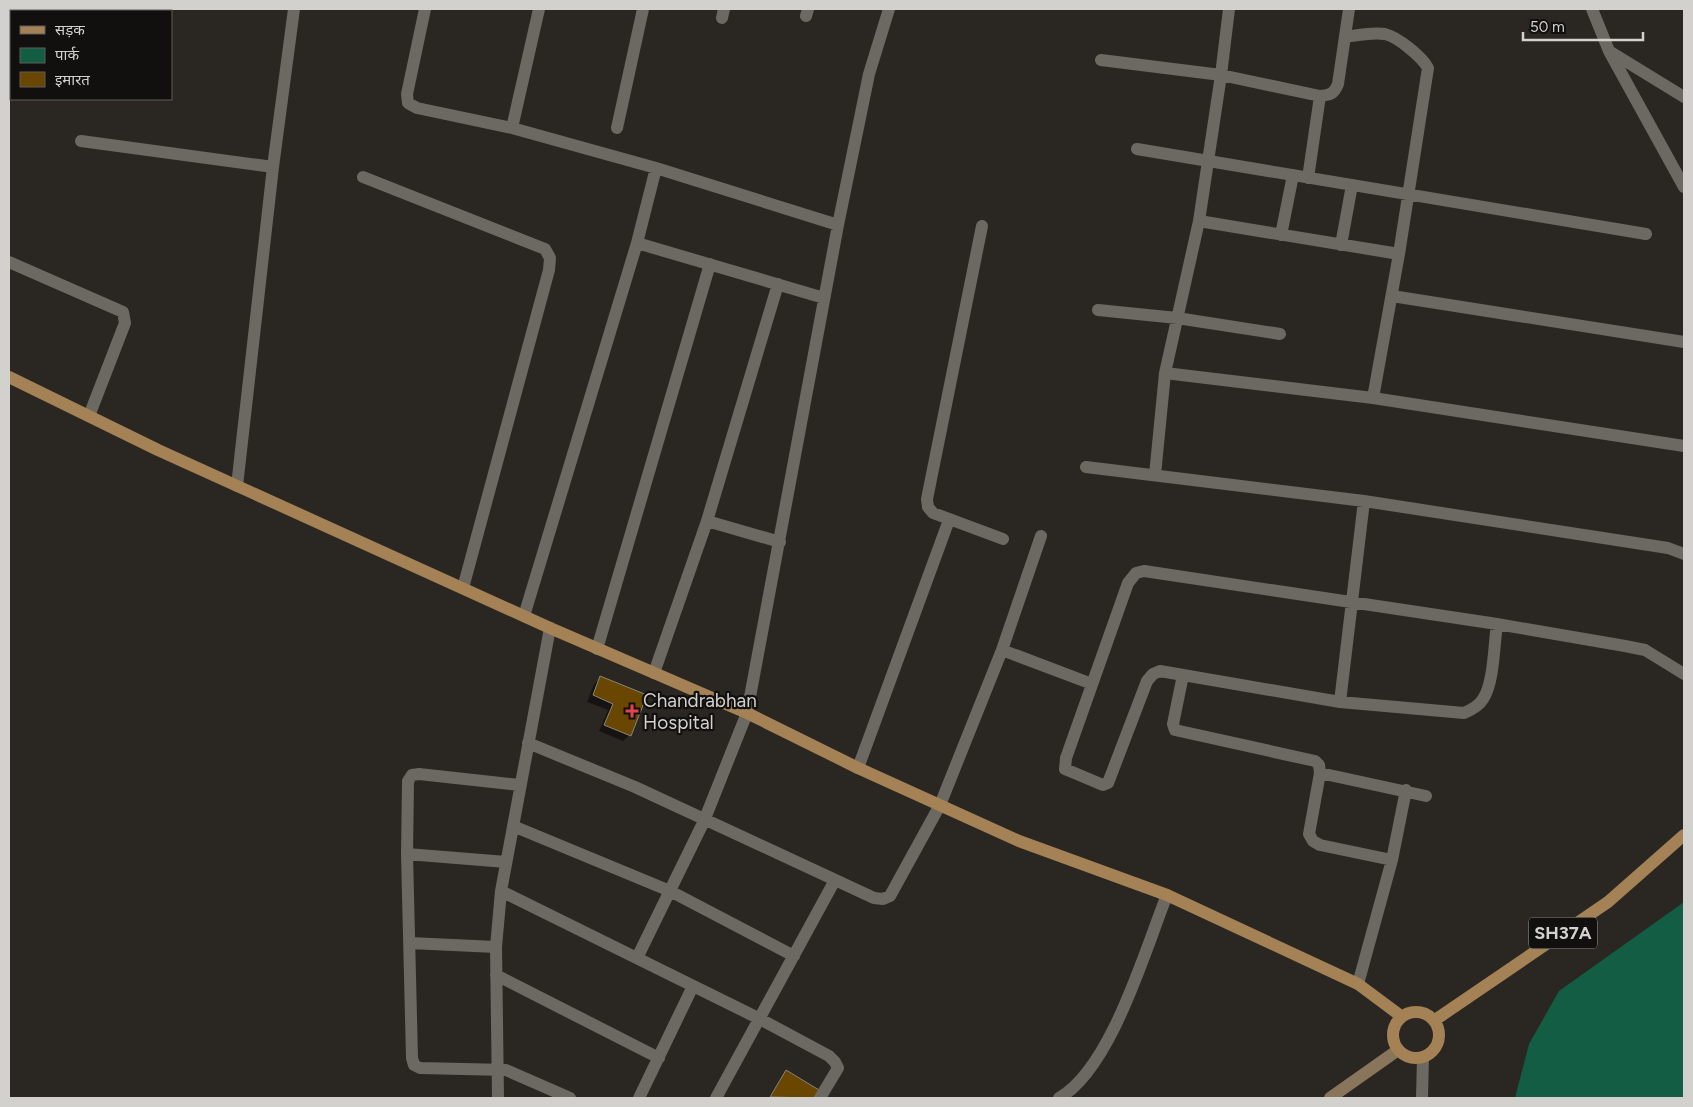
<svg xmlns="http://www.w3.org/2000/svg" width="1693" height="1107" font-family="Figtree,'Noto Sans Devanagari',sans-serif">
  <style>
    .green { fill: #125d43 }
    .shadow { fill: #0007 }
    .building { fill: #6a4700; stroke: #88847e }
    .lines { fill: none; stroke-linecap: round; stroke-linejoin: round }
    .street { stroke: #6c6862; stroke-width: 12 }
    .secondary { stroke: #88755c; stroke-width: 12 }
    .primary { stroke: #a48255; stroke-width: 12 }
    .health-dot { fill: #e0444e; stroke: #11100e; stroke-width: 2 }
    .labels { text-anchor: middle; dominant-baseline: central; stroke-width: 4.5; stroke-linejoin: round; paint-order: stroke }
    .shield { fill: #11100e; stroke: #999794; stroke-width: 1 }
    .shield-label { font-size: 18px; font-weight: bold; fill: #d3d1cd }
    .poi-label { font-size: 19px; fill: #d3d1cd; stroke: #11100e; text-anchor: start }
  </style>
  <rect width="100%" height="100%" fill="#2a2722"/>
  <path class="green" d="M1684 902V1098H1515L1529 1044 1559 991Z"/>
  <path class="shadow" d="M601 678 630 735 623 741 599 731 608 710 587 702 594 684Z
    M786 1072 818 1090 813 1098H768Z"/>
  <path class="building" d="M600 676 647 695 631 736 604 725 613 704 593 695Z
    M786 1070 819 1090 814 1098 770 1097Z"/>
  <g class="lines">
    <path class="street" d="M29 9V11
      M425 9 407 94 408 103 417 108 512 128 656 168 838 225
      M1592 9 1609 51 1684 97
      M806 16 808 9
      M722 18 724 9
      M9 34H11
      M1345 37C1358 35 1372 32 1385 34 1398 37 1422 57 1428 68L1399 254 1373 398
      M1609 51 1684 187
      M1101 60 1221 75 1320 96C1330 95 1334 94 1338 84L1349 9
      M512 128 539 9
      M617 128 643 9
      M81 141 273 167
      M1137 149 1646 234
      M363 177 545 249 550 258 549 270 463 588
      M1308 178 1320 96
      M1199 221 1399 254
      M982 226 927 499 928 507 933 513 1003 539
      M1281 235 1293 175
      M637 243 824 298
      M1341 245 1352 185
      M9 262 123 312 125 323 89 416
      M1392 296 1684 342
      M1098 310 1177 318 1280 334
      M1165 373 1373 398 1684 446
      M1086 467 1364 501 1668 548 1684 554
      M1155 475 1165 373 1199 221 1221 75 1229 9
      M237 486 273 167 294 9
      M707 521 780 542
      M524 616 637 243 656 168
      M1497 624C1494 644 1494 683 1483 699 1479 706 1471 710 1464 713L1340 702 1160 671 1153 674 1147 681 1108 783 1103 785 1065 769 1066 758 1128 583 1136 573 1144 571 1497 624 1625 646 1645 650 1684 674
      M597 649 710 264
      M1002 650 1092 684
      M654 673 707 521 778 284
      M1183 675 1173 724 1175 730 1315 761 1319 765 1320 773 1309 834 1313 841 1320 845 1392 860
      M1340 702 1364 501
      M528 743 635 787 874 898 883 899 890 896 940 805 1002 650 1041 536
      M858 768 949 520
      M1320 773 1426 796
      M520 785 419 774 412 775 408 781 407 854 412 1058 414 1065 420 1068 506 1070 570 1098
      M513 826 670 891 794 956
      M407 854 506 862
      M501 891 760 1019 829 1056 835 1062 838 1068 820 1098
      M410 943 496 947
      M637 958 704 821 747 713 838 225 869 74 889 9
      M496 975 659 1058
      M1358 984 1392 860 1406 790
      M498 1098 496 947 501 891 550 628
      M639 1098 693 986
      M716 1098 835 880
      M1059 1098C1111 1069 1145 950 1167 895
      M1422 1098 1423 1057"/>
    <path class="secondary" d="M1330 1098 1398 1050"/>
    <path class="primary" d="M9 377 158 450 550 628 747 713 858 768 1019 841 1167 895 1358 984 1401 1016
      M1393 1035a23 23 0 1 1 46 0a23 23 0 1 1-46 0Z
      M1435 1020 1608 902 1684 835"/>
  </g>
  <path class="health-dot" d="M629.5 703.5h5v5h5v5h-5v5h-5v-5h-5v-5h5z"/>
  <g class="labels">
    <rect class="shield" x="1529" y="917.5" width="68" height="31" rx="4"/>
    <g class="shield-label">
      <text x="1563" y="933">SH37A</text>
    </g>
    <g class="poi-label">
      <text x="643" y="700">Chandrabhan<tspan x="643" dy="22">Hospital</tspan></text>
    </g>
  </g>
  <rect width="1693" height="1107" fill="none" stroke="#d3d1cd" stroke-width="20"/>
  <rect x="10" y="10" width="162" height="90" fill="#11100e" stroke="#5f5d5a"/>
  <rect x="20" y="26" width="25" height="8" fill="#a48255" stroke="#5f5d5a"/>
  <text x="55" y="35" font-size="15" fill="#d3d1cd">सड़क</text>
  <rect x="20" y="48" width="25" height="15" fill="#125d43" stroke="#5f5d5a"/>
  <text x="55" y="60" font-size="15" fill="#d3d1cd">पार्क</text>
  <rect x="20" y="72" width="25" height="15" fill="#6a4700" stroke="#5f5d5a"/>
  <text x="55" y="85" font-size="15" fill="#d3d1cd">इमारत</text>
  <path d="M1523 32v8h120v-8" fill="none" stroke="#d3d1cd" stroke-width="2.5"/>
  <text x="1530" y="32" font-size="15" fill="#d3d1cd" stroke="#11100e" stroke-width="4" paint-order="stroke">50 m</text>
</svg>
